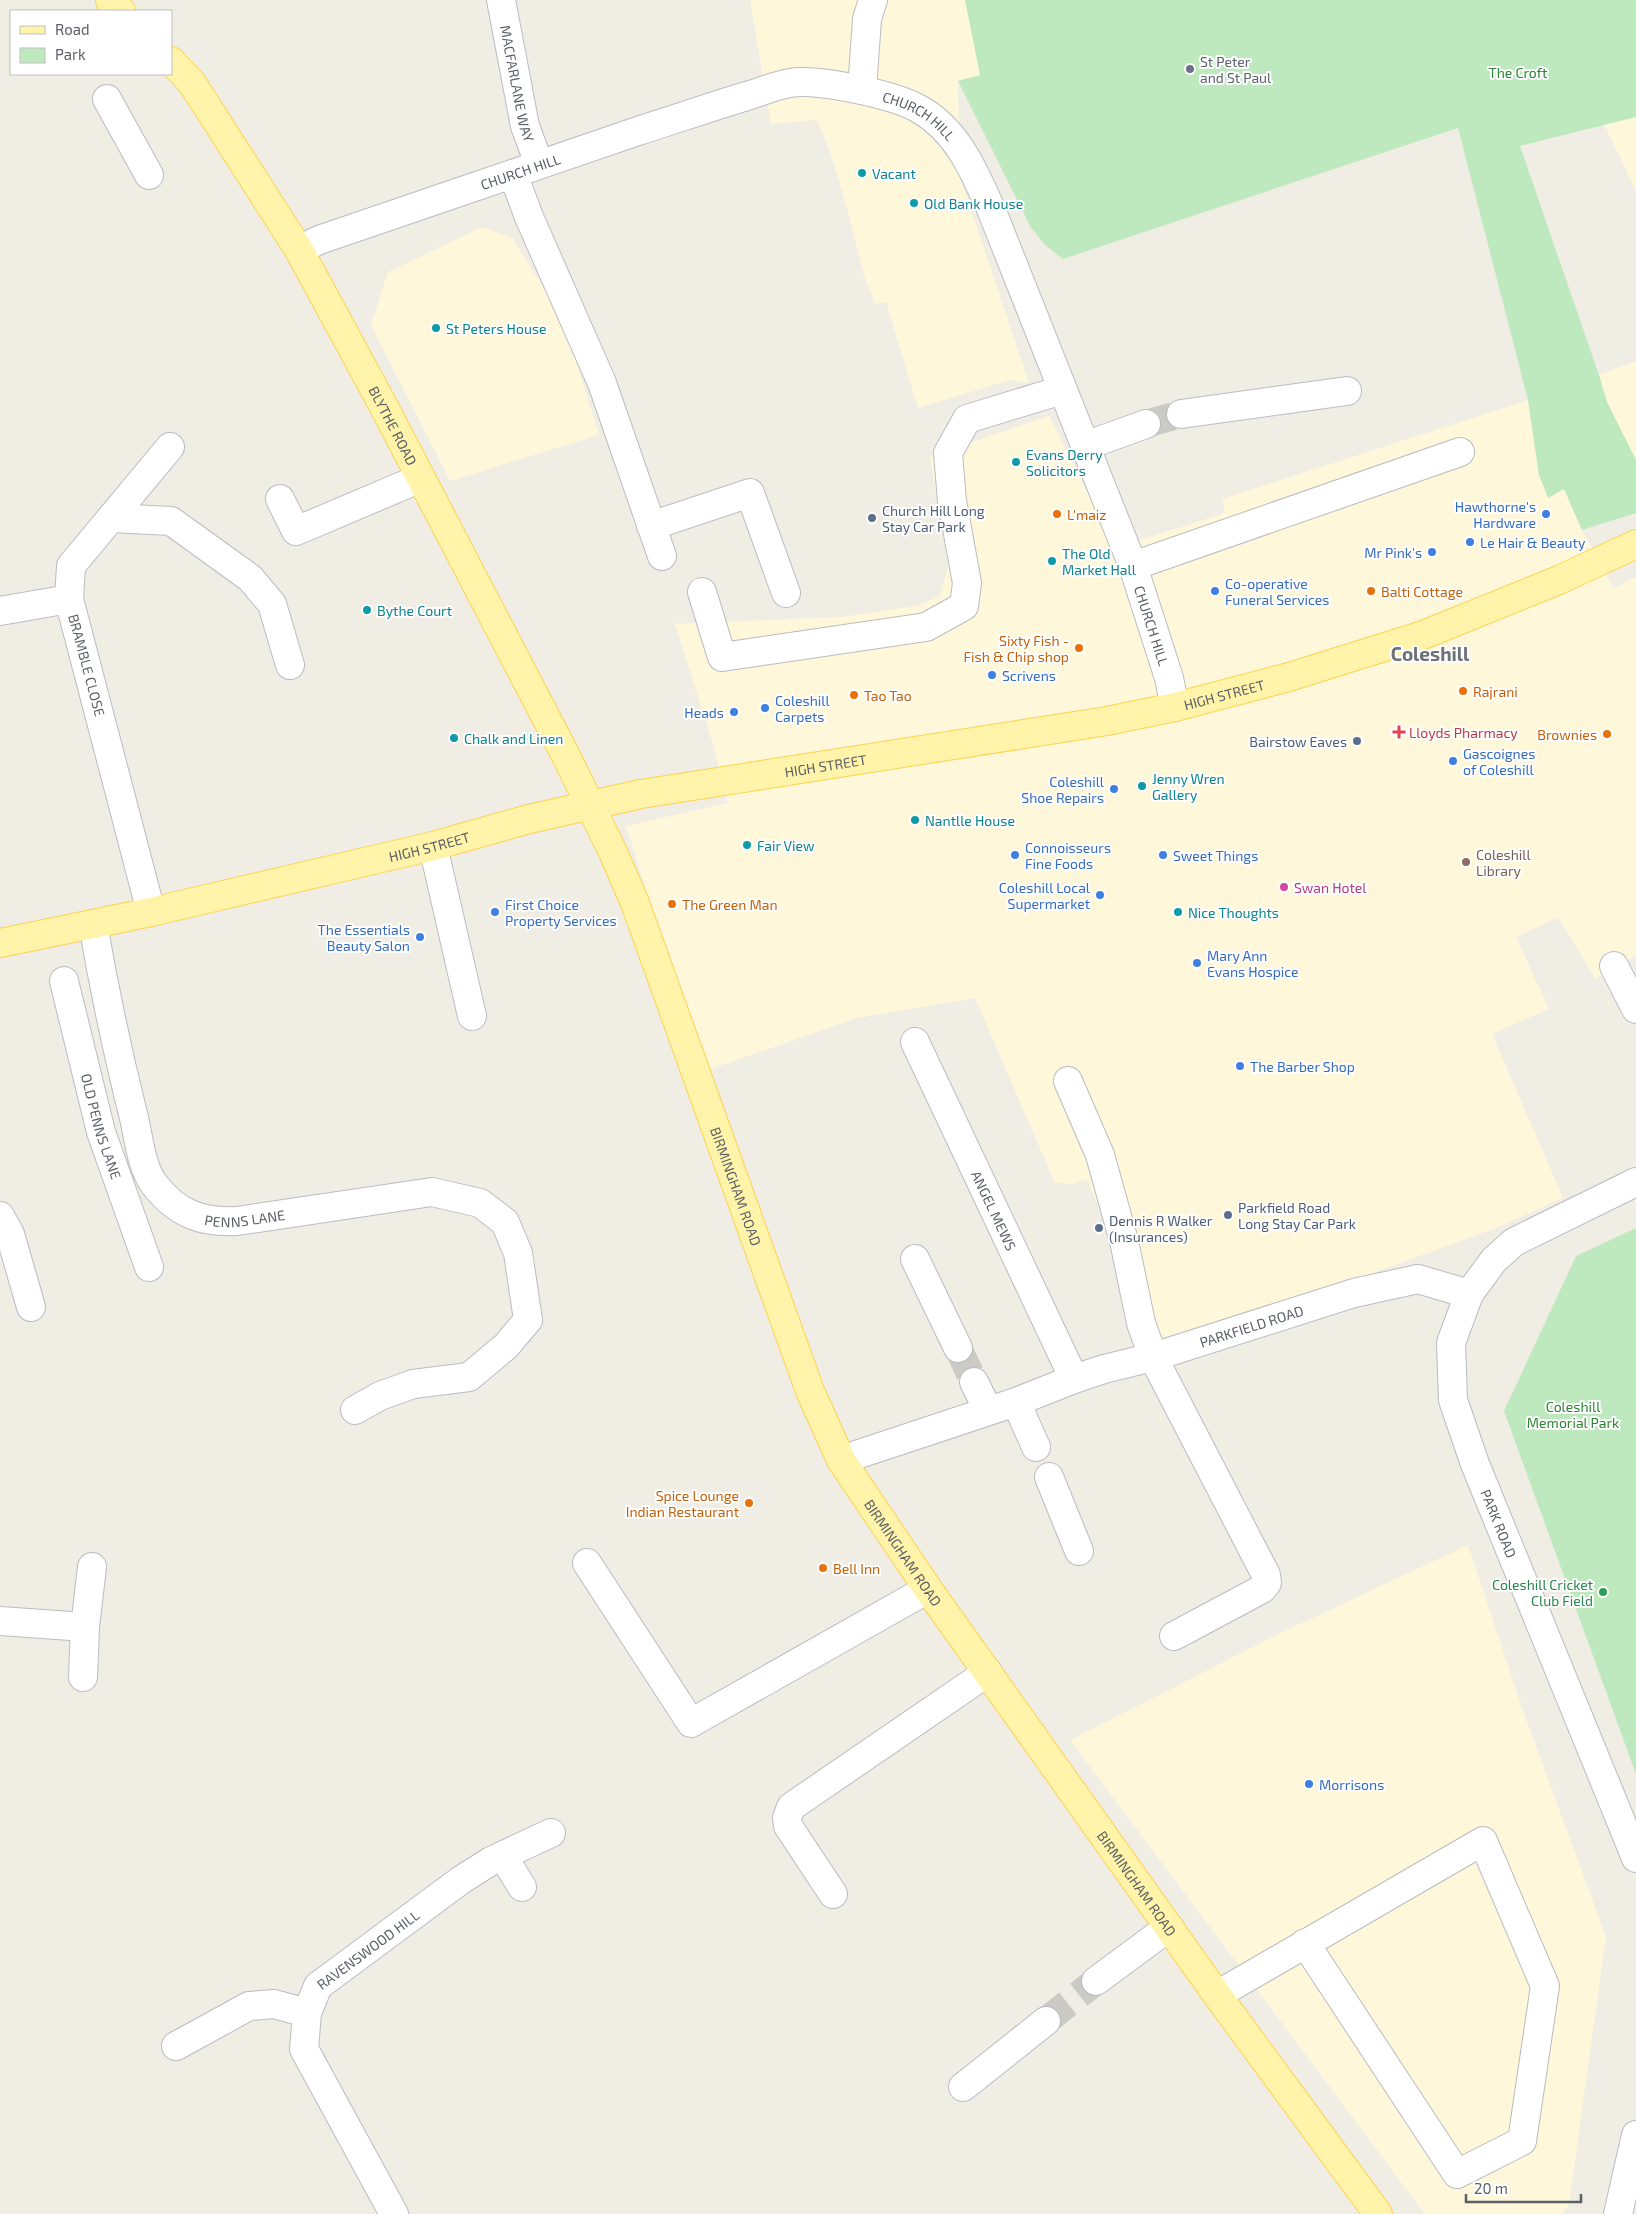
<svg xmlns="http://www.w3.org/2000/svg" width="1636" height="2214" font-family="'Exo 2',sans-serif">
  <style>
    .commercial { fill: #fff7da }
    .green { fill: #bee9bf }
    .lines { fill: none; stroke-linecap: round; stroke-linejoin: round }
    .minor-tunnel { stroke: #cbcac4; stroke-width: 28; stroke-dasharray: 28 14; stroke-linecap: butt }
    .minor-casing { stroke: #b9bcc1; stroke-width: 30 }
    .major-casing { stroke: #fed24f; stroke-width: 30 }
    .minor { stroke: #fff; stroke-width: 28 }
    .major { stroke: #fff4aa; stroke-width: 28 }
    .worship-dot { fill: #6b7280; stroke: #fff; stroke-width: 2 }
    .culture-dot { fill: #0f9aa8; stroke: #fff; stroke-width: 2 }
    .food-dot { fill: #e8710a; stroke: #fff; stroke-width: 2 }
    .shop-dot { fill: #3f7fe0; stroke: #fff; stroke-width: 2 }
    .service-dot { fill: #5c6f8a; stroke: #fff; stroke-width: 2 }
    .health-dot { fill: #e0444e; stroke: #fff; stroke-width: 2 }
    .education-dot { fill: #8d6e63; stroke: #fff; stroke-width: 2 }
    .hotel-dot { fill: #d1479c; stroke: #fff; stroke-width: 2 }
    .leisure-dot { fill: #2e9e5b; stroke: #fff; stroke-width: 2 }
    .labels { text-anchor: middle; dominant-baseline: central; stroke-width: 4; stroke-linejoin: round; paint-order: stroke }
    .worship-label { font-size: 14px; fill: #5b616d; stroke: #fff; text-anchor: start }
    .park-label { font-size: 14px; fill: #2d8433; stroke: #fff }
    .street-label { font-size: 14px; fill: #5c6066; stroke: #fff }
    .culture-label { font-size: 14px; fill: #0d838f; stroke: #fff; text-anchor: start }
    .shop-label { font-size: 14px; fill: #366cbe; stroke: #fff; text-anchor: start }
    .service-label { font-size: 14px; fill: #4e5e75; stroke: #fff; text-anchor: start }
    .food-label { font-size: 14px; fill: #c56008; stroke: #fff; text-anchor: start }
    .health-label { font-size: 14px; fill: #be3a42; stroke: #fff; text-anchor: start }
    .education-label { font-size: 14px; fill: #785e54; stroke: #fff; text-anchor: start }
    .hotel-label { font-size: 14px; fill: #b23c85; stroke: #fff; text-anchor: start }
    .leisure-label { font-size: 14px; fill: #27864d; stroke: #fff; text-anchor: end }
    .district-label { font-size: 19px; font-weight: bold; fill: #6d7278; stroke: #fff }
  </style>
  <rect width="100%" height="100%" fill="#f0ede4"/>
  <path class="commercial" d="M750 0H965L980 75 958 81 960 177 1029 383 1009 380 918 408 886 302 875 304 865 278 847 208 829 149 817 120 771 124Z
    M1636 117V191L1604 124Z
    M482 227 512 238 562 317 599 435 450 481 371 325 388 272Z
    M1636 361V460L1607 402 1599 375Z
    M1528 400 1539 475 1549 498 1564 489 1582 530 1614 588 1636 577V956L1614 966 1596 979 1558 917 1516 937 1549 1009 1492 1034 1563 1198 1496 1228 1351 1281 1136 1349 1122 1300 1129 1292 1126 1272 1087 1179 1073 1184 1055 1183 975 998 857 1018 711 1069 662 943 626 826 728 803 712 741 675 624 841 617 917 606 940 596 948 566 930 456 1049 416 1097 512 1112 549 1225 513 1222 499Z
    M1468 1545 1523 1711 1606 1937 1569 2204 1562 2214H1425L1070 1740 1287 1630Z"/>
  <path class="green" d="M965 0H1636V117L1520 146 1599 375 1607 402 1636 460V513L1582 530 1564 489 1548 498 1539 475 1528 400 1458 128 1063 259 1044 244 1030 226 958 81 980 75Z
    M1636 1228V1774L1504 1411 1576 1256Z"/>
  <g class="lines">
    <path class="minor-tunnel" d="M1146 424 1181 414
      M958 1348 974 1382
      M1046 2021 1096 1981"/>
    <g class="minor-casing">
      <g id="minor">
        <path id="s1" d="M501 0 525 126 539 164"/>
        <path d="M862 90 867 19 873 0"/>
        <path d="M107 99 149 175"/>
        <path d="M513 174 529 217 602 383 662 556"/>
        <path id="s2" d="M299 250 319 240C425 204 532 167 638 131 676 119 713 106 750 95 763 91 777 85 790 83 817 78 895 95 919 109 957 130 974 171 991 209L1133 566 1169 678 1175 707"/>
        <path d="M1181 414 1347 391"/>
        <path d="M1085 446 1146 424"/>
        <path d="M280 499 296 531 421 478"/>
        <path d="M111 518 171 521 250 578 272 604 290 665"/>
        <path d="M651 526 750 493 786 593"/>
        <path d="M1133 566 1460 452"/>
        <path d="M702 592 722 657 926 627 964 606 967 583 952 501 948 453 967 419 1062 390"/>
        <path d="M0 611 69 599"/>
        <path d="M433 846 472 1016"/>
        <path d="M151 912 69 599 71 566 170 447"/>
        <path id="s3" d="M93 924C104 989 118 1054 134 1118 139 1139 141 1166 154 1184 176 1213 201 1223 237 1221L432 1192 480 1203 505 1222 518 1253 528 1320 506 1346 469 1377 413 1384 380 1396 355 1410"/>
        <path d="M1614 966 1636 1009"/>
        <path id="s4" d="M64 981 101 1132 149 1267"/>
        <path id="s5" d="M915 1042 1074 1379"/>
        <path d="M1068 1081 1100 1155 1124 1241 1141 1323 1153 1357 1266 1575 1267 1583 1262 1589 1174 1636"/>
        <path id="s6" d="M1636 1182 1514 1242 1494 1260 1469 1294 1451 1343 1453 1400 1475 1464 1636 1858"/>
        <path d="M0 1216 10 1234 31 1307"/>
        <path d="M915 1259 958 1348"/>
        <path d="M974 1382 988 1410"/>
        <path d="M1016 1402 1036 1447"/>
        <path id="s7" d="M841 1460 1016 1402 1074 1379 1104 1369 1153 1357 1354 1293 1418 1279 1469 1294"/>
        <path d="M1049 1477 1079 1551"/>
        <path d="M587 1563 691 1723 928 1589"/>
        <path d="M0 1621 85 1627"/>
        <path d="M83 1677 85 1627 92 1567"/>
        <path d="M503 1856 522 1887"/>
        <path d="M833 1894 788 1826 787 1818 791 1807 988 1672"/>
        <path d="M1096 1981 1169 1927"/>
        <path d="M1217 1995 1483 1841 1545 1986 1522 2141 1457 2174 1305 1943"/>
        <path d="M176 2046 249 2006 274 2004 307 2013"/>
        <path d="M963 2087 1046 2021"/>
        <path id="s8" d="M394 2214 304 2049 307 2013 318 1986 461 1880 491 1861 551 1833"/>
        <path d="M1618 2214 1636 2135"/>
      </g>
    </g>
    <g class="major-casing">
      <g id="major">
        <path d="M110 0 121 11"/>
        <path id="s9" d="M171 61 192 83 299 250 384 407 566 756 612 850 635 903 810 1391 841 1460 928 1589 1217 1995 1378 2214"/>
        <path id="s10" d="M0 943 151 912 433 846 529 819 641 794 1107 721 1175 707 1289 677 1423 635 1559 580 1636 544"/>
      </g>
    </g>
    <use href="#minor" class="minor"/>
    <use href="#major" class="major"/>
  </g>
  <circle class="worship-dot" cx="1190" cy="69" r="5"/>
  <g class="culture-dot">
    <circle cx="862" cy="173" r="5"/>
    <circle cx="914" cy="203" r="5"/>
    <circle cx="436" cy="328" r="5"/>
    <circle cx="1016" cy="462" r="5"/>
    <circle cx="1052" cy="561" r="5"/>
    <circle cx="367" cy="610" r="5"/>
    <circle cx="454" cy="738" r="5"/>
    <circle cx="1142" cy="786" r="5"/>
    <circle cx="915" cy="820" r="5"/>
    <circle cx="747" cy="845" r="5"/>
    <circle cx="1178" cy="912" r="5"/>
  </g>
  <g class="food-dot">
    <circle cx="1057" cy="514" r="5"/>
    <circle cx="1371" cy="591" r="5"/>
    <circle cx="1079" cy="648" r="5"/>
    <circle cx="1463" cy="691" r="5"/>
    <circle cx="854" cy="695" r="5"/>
    <circle cx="1607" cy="734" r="5"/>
    <circle cx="672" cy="904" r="5"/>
    <circle cx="749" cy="1503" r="5"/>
    <circle cx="823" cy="1568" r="5"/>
  </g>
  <g class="shop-dot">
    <circle cx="1546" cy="514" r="5"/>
    <circle cx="1470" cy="542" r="5"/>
    <circle cx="1432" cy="552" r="5"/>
    <circle cx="1215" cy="591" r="5"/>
    <circle cx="992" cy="675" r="5"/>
    <circle cx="765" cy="708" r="5"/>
    <circle cx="734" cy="712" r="5"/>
    <circle cx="1453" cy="761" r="5"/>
    <circle cx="1114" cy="789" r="5"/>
    <circle cx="1015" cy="855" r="5"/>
    <circle cx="1163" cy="855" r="5"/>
    <circle cx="1100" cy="895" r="5"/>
    <circle cx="495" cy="912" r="5"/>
    <circle cx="420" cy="937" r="5"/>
    <circle cx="1197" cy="963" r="5"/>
    <circle cx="1240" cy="1066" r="5"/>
    <circle cx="1309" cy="1784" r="5"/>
  </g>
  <g class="service-dot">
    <circle cx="872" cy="518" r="5"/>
    <circle cx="1357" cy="741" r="5"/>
    <circle cx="1228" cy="1215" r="5"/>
    <circle cx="1099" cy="1228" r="5"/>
  </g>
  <path class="health-dot" d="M1396.5 724.5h5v5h5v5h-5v5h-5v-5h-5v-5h5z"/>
  <circle class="education-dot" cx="1466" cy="862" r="5"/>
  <circle class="hotel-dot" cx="1284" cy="887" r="5"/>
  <circle class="leisure-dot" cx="1603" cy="1592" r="5"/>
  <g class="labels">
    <g class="worship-label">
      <text x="1200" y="61">St Peter<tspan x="1200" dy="16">and St Paul</tspan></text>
    </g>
    <g class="park-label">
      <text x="1518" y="72">The Croft</text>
      <text x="1573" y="1406">Coleshill<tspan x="1573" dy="16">Memorial Park</tspan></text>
    </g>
    <g class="street-label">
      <text stroke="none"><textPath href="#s1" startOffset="85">MACFARLANE WAY</textPath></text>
      <text stroke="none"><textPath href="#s2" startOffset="655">CHURCH HILL</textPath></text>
      <text stroke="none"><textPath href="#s2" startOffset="235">CHURCH HILL</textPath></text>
      <text stroke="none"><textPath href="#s9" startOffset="428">BLYTHE ROAD</textPath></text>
      <text stroke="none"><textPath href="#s2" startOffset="1224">CHURCH HILL</textPath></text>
      <text transform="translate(87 665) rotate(75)">BRAMBLE CLOSE</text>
      <text stroke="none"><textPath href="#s10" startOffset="1250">HIGH STREET</textPath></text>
      <text stroke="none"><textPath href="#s10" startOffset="845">HIGH STREET</textPath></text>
      <text stroke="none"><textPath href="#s10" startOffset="440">HIGH STREET</textPath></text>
      <text stroke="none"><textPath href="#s4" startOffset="150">OLD PENNS LANE</textPath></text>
      <text stroke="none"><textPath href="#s9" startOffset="1264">BIRMINGHAM ROAD</textPath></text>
      <text stroke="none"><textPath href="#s5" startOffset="186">ANGEL MEWS</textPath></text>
      <text stroke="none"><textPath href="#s3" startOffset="371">PENNS LANE</textPath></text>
      <text stroke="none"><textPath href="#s7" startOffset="432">PARKFIELD ROAD</textPath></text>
      <text stroke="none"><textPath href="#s6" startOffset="446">PARK ROAD</textPath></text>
      <text stroke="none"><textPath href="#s9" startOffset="1669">BIRMINGHAM ROAD</textPath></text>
      <text stroke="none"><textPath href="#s9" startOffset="2074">BIRMINGHAM ROAD</textPath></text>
      <text stroke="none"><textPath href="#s8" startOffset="315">RAVENSWOOD HILL</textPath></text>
    </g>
    <g class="culture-label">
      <text x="872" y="173">Vacant</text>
      <text x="924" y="203">Old Bank House</text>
      <text x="446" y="328">St Peters House</text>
      <text x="1026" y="454">Evans Derry<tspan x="1026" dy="16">Solicitors</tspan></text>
      <text x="1062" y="553">The Old<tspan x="1062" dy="16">Market Hall</tspan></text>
      <text x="377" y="610">Bythe Court</text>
      <text x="464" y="738">Chalk and Linen</text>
      <text x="1152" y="778">Jenny Wren<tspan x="1152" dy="16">Gallery</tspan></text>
      <text x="925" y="820">Nantlle House</text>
      <text x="757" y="845">Fair View</text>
      <text x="1188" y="912">Nice Thoughts</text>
    </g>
    <g class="shop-label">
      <text x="1536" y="506" text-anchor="end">Hawthorne's<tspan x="1536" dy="16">Hardware</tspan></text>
      <text x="1480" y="542">Le Hair &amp; Beauty</text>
      <text x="1422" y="552" text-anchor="end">Mr Pink's</text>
      <text x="1225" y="583">Co-operative<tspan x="1225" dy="16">Funeral Services</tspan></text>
      <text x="1002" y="675">Scrivens</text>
      <text x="775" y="700">Coleshill<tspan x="775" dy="16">Carpets</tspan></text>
      <text x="724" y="712" text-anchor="end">Heads</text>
      <text x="1463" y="753">Gascoignes<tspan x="1463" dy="16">of Coleshill</tspan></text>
      <text x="1104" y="781" text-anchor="end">Coleshill<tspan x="1104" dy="16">Shoe Repairs</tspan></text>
      <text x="1025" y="847">Connoisseurs<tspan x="1025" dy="16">Fine Foods</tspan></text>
      <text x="1173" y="855">Sweet Things</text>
      <text x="1090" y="887" text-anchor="end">Coleshill Local<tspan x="1090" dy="16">Supermarket</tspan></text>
      <text x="505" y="904">First Choice<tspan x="505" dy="16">Property Services</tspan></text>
      <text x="410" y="929" text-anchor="end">The Essentials<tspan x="410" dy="16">Beauty Salon</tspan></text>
      <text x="1207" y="955">Mary Ann<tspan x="1207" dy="16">Evans Hospice</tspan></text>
      <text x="1250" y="1066">The Barber Shop</text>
      <text x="1319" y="1784">Morrisons</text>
    </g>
    <g class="service-label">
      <text x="882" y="510">Church Hill Long<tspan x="882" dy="16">Stay Car Park</tspan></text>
      <text x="1347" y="741" text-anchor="end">Bairstow Eaves</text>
      <text x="1238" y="1207">Parkfield Road<tspan x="1238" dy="16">Long Stay Car Park</tspan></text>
      <text x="1109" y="1220">Dennis R Walker<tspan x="1109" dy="16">(Insurances)</tspan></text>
    </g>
    <g class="food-label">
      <text x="1067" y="514">L'maiz</text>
      <text x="1381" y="591">Balti Cottage</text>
      <text x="1069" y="640" text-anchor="end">Sixty Fish -<tspan x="1069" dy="16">Fish &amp; Chip shop</tspan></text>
      <text x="1473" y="691">Rajrani</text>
      <text x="864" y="695">Tao Tao</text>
      <text x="1597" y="734" text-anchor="end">Brownies</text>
      <text x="682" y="904">The Green Man</text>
      <text x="739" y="1495" text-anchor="end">Spice Lounge<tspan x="739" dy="16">Indian Restaurant</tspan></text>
      <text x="833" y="1568">Bell Inn</text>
    </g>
    <g class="health-label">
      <text x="1409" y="732">Lloyds Pharmacy</text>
    </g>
    <g class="education-label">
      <text x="1476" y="854">Coleshill<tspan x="1476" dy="16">Library</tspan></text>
    </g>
    <g class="hotel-label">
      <text x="1294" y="887">Swan Hotel</text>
    </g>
    <g class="leisure-label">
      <text x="1593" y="1584">Coleshill Cricket<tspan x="1593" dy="16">Club Field</tspan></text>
    </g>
    <g class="district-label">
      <text x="1430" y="653">Coleshill</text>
    </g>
  </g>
  <rect x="10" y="10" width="162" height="65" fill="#ffffff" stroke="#bebfc2"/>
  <rect x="20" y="26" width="25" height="8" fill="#fff4aa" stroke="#bebfc2"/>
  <text x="55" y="35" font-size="15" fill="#5c6066">Road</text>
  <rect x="20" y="48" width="25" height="15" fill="#bee9bf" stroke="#bebfc2"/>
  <text x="55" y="60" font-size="15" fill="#5c6066">Park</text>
  <path d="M1466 2194v8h115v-8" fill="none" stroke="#5c6066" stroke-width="2.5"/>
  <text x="1474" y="2194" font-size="15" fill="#5c6066" stroke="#ffffff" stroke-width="4" paint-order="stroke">20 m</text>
</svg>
